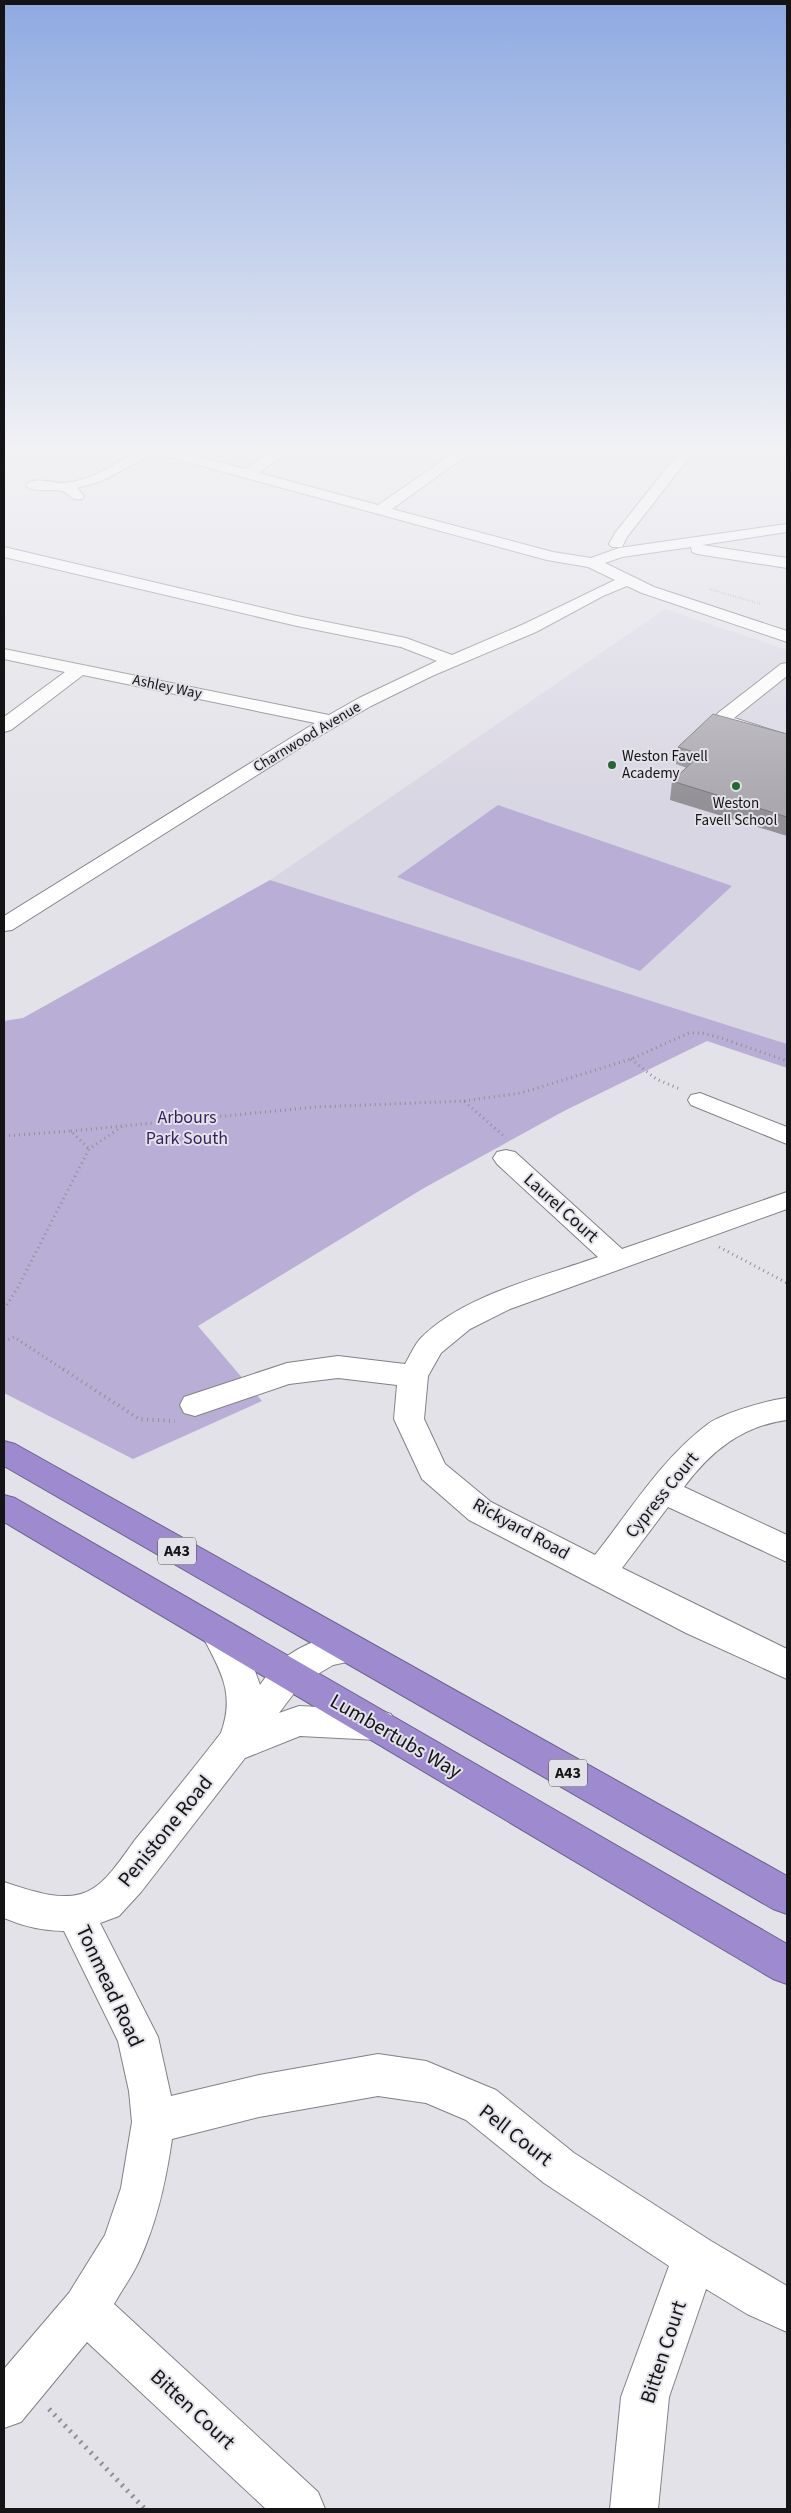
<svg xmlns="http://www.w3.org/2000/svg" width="791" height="2513" font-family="'Source Sans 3',sans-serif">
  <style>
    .built { fill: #d9d6e3 }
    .green { fill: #b9afd6 }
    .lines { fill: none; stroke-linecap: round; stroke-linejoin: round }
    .minor-casing { stroke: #828186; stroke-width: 2 }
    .highway-casing { stroke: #6e618e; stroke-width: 2 }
    .path-far3 { stroke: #908f93; stroke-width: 2; stroke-dasharray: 0.5 2; stroke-linecap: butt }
    .path-far2 { stroke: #908f93; stroke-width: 3; stroke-dasharray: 1 4; stroke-linecap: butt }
    .path-far1 { stroke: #908f93; stroke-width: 4; stroke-dasharray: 1 4.5; stroke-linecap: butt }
    .path { stroke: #908f93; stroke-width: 5; stroke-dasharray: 2 5.5; stroke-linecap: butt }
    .minor { fill: #fff; fill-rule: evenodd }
    .highway { fill: #9e8bcf; fill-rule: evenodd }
    .wall { fill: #939196 }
    .building { fill: #aba9af; stroke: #78767a }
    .poi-dot { fill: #266731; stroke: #e3e2e8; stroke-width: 2 }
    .labels { text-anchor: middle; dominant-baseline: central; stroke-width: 4; stroke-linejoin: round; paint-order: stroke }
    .far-street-label { font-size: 15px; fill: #141315; stroke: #e3e2e8 }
    .far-poi-label { font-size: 15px; fill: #141315; stroke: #e3e2e8; text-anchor: start }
    .shield { fill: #e3e2e8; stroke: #525154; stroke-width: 1 }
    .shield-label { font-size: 16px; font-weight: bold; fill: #141315 }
    .park-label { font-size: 18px; fill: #371d62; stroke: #e3e2e8 }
    .street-label { font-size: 18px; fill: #141315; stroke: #e3e2e8 }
    .near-street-label { font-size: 21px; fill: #141315; stroke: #e3e2e8 }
  </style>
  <rect width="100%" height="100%" fill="#e3e2e8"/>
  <path class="built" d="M665 609 787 650V1044L270 880Z"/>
  <path class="green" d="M498 805 732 886 640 971 397 877Z
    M270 880 787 1044V1068L707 1041 564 1111 424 1188 198 1326 262 1401 133 1459 4 1393V1021L23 1018Z"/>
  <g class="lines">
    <g class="minor-casing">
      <path id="minor" d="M139 450H174L245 469 275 450H291L259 473 378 505 458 450H474L392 509 553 552 591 558 619 548 787 524V532L702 545 787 558V568L697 554 692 552 691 547 622 557 605 563 654 587 787 631V642L642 593 627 586 603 596 536 632 432 676 371 706 306 744 12 930 4 931V916L315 723 83 675 11 730 4 732V717L65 672 4 659V649L329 715 359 698 437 661 401 647 297 626 4 557V547L297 616 406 638 452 655 524 624 615 580 588 567 547 560 154 453 102 481 77 488 84 496 82 499C71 502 70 493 61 491 50 488 33 494 26 485 33 476 53 483 64 483 90 482 117 462 139 450Z
        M681 450H695L627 537 622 547H612L609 544 615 533Z
        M787 663V676L734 718 787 735V747L723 728 715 717 718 713 781 664Z
        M700 1093 787 1127V1144L691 1105 688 1100 691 1095Z
        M506 1150 515 1152 622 1249 787 1192V1209L510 1309 470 1329 441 1353 428 1376 424 1419 445 1464 491 1502 595 1555C630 1511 662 1458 708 1424 723 1413 768 1400 787 1398V1420C742 1426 711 1451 684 1487L787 1535V1562L668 1507 622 1568 787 1649V1679L686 1633 469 1520 422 1479 394 1419 397 1385 338 1378 289 1384 195 1416 184 1413 180 1405 184 1397 287 1363 338 1356 405 1364C410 1356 414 1345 421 1338 463 1295 542 1277 598 1257L497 1164 493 1158 497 1152Z
        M218 1619 230 1623 250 1657 260 1685C265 1678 271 1669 278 1663 300 1645 333 1629 361 1639L366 1649 361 1659 333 1665 301 1684 279 1713 299 1706 378 1710 391 1714 396 1725 391 1736 378 1740 300 1736 245 1758 141 1892 119 1916 100 1923 158 2037 171 2096 259 2075 378 2054 426 2061 496 2090 574 2153 711 2241 787 2286V2332L747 2314 706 2289 669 2397 658 2509H610L621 2397 669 2266 544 2183 466 2120 426 2103 378 2096 259 2117 172 2139C166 2181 157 2222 139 2261 132 2276 122 2290 114 2304L318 2492 325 2509H266L87 2342 21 2422 4 2428V2369L69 2293 105 2235 121 2188 132 2122 129 2091 118 2041 64 1931C43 1931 23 1926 4 1918V1882C29 1890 67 1905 92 1889 108 1880 124 1855 135 1840 164 1805 193 1769 221 1733 236 1691 219 1669 201 1633L206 1623Z"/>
    </g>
    <g class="highway-casing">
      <path id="highway" d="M4 1441 15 1444 787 1876V1914L773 1909 4 1466Z
        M4 1495 15 1498 787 1944V1984L773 1979 4 1522Z"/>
    </g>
    <path class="path-far3" d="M709 589 761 604"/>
    <path class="path-far2" d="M631 1059 656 1079 680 1089
      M464 1101 521 1093 631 1059 689 1033H702L721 1038 787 1061
      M71 1131 316 1107 464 1101 506 1138
      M4 1136 71 1131 89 1149
      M719 1247 787 1283
      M4 1309 17 1289 89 1149 123 1126
      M4 1342 14 1337 64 1370"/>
    <path class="path-far1" d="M63 1369 139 1419 175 1421"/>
    <path class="path" d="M49 2409 145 2509"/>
    <use href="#minor" class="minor"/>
    <use href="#highway" class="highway"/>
  </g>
  <path class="wall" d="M787 734V836L670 800 672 781 687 768 676 764 678 747Z"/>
  <path class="building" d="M713 714 787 734V817L672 781 701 754 678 747Z"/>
  <linearGradient id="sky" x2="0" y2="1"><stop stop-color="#8faae1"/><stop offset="0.56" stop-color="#f2f2f5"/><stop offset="1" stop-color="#f2f2f5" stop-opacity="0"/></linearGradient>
  <rect width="791" height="802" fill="url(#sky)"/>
  <g class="poi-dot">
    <circle cx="612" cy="765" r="5"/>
    <circle cx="736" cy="786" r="5"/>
  </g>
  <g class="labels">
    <g class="far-street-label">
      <text transform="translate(167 687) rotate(12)">Ashley Way</text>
      <text transform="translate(307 737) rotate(-31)">Charnwood Avenue</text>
    </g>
    <g class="far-poi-label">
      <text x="622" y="756">Weston Favell<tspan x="622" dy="17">Academy</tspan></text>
      <text x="736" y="803" text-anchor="middle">Weston<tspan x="736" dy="17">Favell School</tspan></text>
    </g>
    <g class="shield">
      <rect x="158" y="1537.5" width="38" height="27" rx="4"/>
      <rect x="549" y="1759.5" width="38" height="27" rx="4"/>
    </g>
    <g class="shield-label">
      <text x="177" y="1551">A43</text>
      <text x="568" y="1773">A43</text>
    </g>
    <g class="park-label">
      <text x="187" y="1117">Arbours<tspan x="187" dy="21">Park South</tspan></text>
    </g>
    <g class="street-label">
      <text transform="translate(561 1208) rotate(42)">Laurel Court</text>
      <text transform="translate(662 1495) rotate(-51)">Cypress Court</text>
      <text transform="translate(521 1529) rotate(29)">Rickyard Road</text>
    </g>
    <g class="near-street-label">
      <text transform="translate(396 1736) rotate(30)">Lumbertubs Way</text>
      <text transform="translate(165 1831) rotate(-51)">Penistone Road</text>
      <text transform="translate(110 1986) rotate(65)">Tonmead Road</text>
      <text transform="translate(516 2135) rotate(38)">Pell Court</text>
      <text transform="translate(663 2352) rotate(-72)">Bitten Court</text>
      <text transform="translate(193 2409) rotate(43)">Bitten Court</text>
    </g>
  </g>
  <rect width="791" height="2513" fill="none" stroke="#141315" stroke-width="10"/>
</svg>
